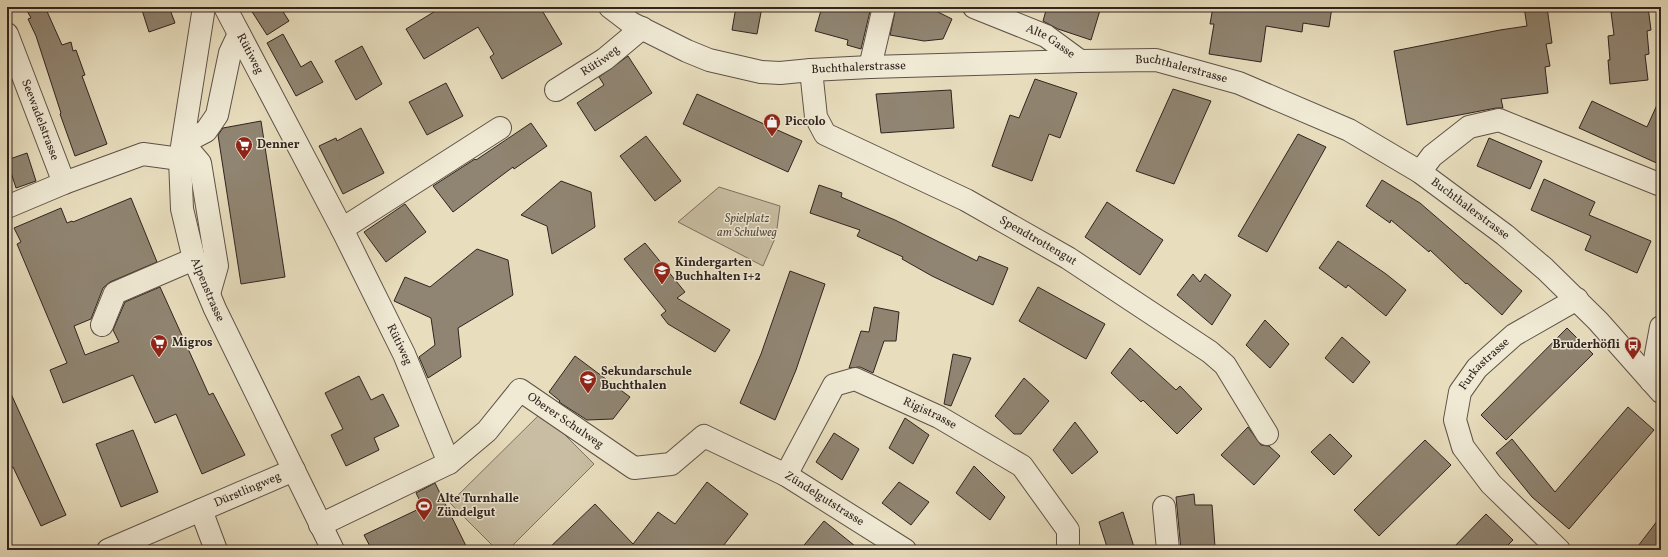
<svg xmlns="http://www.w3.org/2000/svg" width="1668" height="557" font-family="Vollkorn,serif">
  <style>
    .green { fill: #c9bea3; stroke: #7d7162 }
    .building { fill: #908572; stroke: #312420 }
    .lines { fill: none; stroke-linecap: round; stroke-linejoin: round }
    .minor-casing { stroke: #5f5248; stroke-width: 24 }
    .minor { stroke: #f0ead5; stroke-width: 22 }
    .labels { text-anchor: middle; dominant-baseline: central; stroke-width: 3; stroke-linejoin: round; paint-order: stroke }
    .street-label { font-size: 12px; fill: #312420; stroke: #f0ead5 }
    .poi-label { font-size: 12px; font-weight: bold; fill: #312420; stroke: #f0ead5; text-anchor: start }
    .park-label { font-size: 12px; font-style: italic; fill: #574a41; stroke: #f0ead5 }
  </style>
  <rect width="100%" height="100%" fill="#e8debe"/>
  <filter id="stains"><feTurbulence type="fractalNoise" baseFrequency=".005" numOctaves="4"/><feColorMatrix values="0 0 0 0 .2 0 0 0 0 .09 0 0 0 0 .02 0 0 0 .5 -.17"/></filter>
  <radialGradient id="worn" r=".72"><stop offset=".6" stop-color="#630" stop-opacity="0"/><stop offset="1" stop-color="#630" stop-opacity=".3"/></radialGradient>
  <path class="green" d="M719 187 780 206 776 236 763 266 678 222Z
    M542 412 594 464 508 550H497L450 503Z"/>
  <path class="building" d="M25 7H45L62 45 71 42 73 51 76 50 85 75 82 76 107 144 75 156 60 114 61 113 36 36 28 19 31 18Z
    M141 7H169L175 23 149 32Z
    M249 7H280L289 21 267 35Z
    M442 7H540L562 44 502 79 490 57 494 54 478 27 424 59 406 29Z
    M736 7H762L757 34 732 30Z
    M822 7H871L861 49 847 45 848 40 815 31Z
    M896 7H928L952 19 943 39 924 41 890 35Z
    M1047 7H1101L1091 40 1058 29 1043 21Z
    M1213 7H1332L1329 27 1303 23 1302 32 1266 26 1261 62 1209 54 1214 24H1210Z
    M1524 7H1547L1552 43 1546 44 1550 66 1545 67 1548 93 1501 99 1503 108H1496L1407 125 1394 51 1500 30 1527 26Z
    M1622 7H1648L1651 30 1647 31 1649 54 1645 55 1648 80 1610 84 1608 60H1610L1608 36 1614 35 1611 12 1623 10Z
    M283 34 301 67 311 61 323 82 296 96 267 43Z
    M362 46 382 84 356 100 335 61Z
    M628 56 652 93 595 131 577 103 604 85 599 77Z
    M1035 79 1077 93 1060 138 1049 134 1032 181 992 166 1010 115 1019 118Z
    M446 83 463 116 427 135 409 102Z
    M1173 89 1211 101 1174 184 1136 171Z
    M951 90 954 128 881 133 876 94Z
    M697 94 802 141 788 172 683 124Z
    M1661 96V165L1579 128 1592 101 1647 127Z
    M261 121 285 277 241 284 218 135 223 128Z
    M531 123 547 146 514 169 513 167 453 212 433 186 475 159 476 160Z
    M361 128 384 173 343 194 319 146 336 138 337 141Z
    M1298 134 1326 147 1267 252 1238 236Z
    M646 136 681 181 655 201 620 156Z
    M1489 138 1542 161 1530 189 1477 166Z
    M27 153 36 181 16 188 7 160Z
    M1544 179 1595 202 1589 215 1651 241 1637 273 1585 250 1591 236 1531 210Z
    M1382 180 1420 203 1522 291 1502 315 1467 283 1466 284 1430 250 1429 252 1391 220 1390 223 1366 206Z
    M561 181 591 192 595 227 552 254 547 226 521 215Z
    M819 185 842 193 841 197 895 220 977 261 979 256 1008 268 993 305 932 276 902 259 903 257 857 236 860 230 810 213Z
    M131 198 157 262 110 282 103 288 91 319 74 326 85 355 119 342 113 330 125 302 160 287 209 395 213 393 245 455 202 474 176 414 155 423 133 375 63 403 50 370 67 363 17 244 21 242 14 228 61 208 67 223 72 221 73 222Z
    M1107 202 1163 240 1140 275 1085 237Z
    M405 204 426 232 386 262 364 232Z
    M1338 241 1386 274 1406 290 1386 316 1348 285 1346 288 1319 268Z
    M645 243 685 292 677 298 730 330 715 352 668 324 661 315 666 311 624 259Z
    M477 249 508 260 513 295 458 328 461 357 428 378 419 357 435 345 431 318 394 301 405 277 430 287Z
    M790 271 825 284 796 370 775 420 740 403 761 354Z
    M1193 274 1200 282 1205 274 1231 295 1212 325 1177 295Z
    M1038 287 1105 324 1086 359 1019 321Z
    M874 307 899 312 896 341H884L873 373 860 367 849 368 861 331 869 332Z
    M1265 320 1289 344 1270 368 1246 345Z
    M1567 328 1593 354 1506 440 1481 415Z
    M1342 337 1370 362 1353 383 1325 358Z
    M1130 348 1176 390 1180 386 1202 409 1177 434 1143 400 1141 402 1111 373Z
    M953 354 971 358 951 406 944 404Z
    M575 356 630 397 613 419 587 420 559 402 560 401 549 392Z
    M359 376 371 400 383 394 399 426 374 438 379 450 346 466 331 435 343 429 325 393Z
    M1024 378 1049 401 1021 434H1014L995 416Z
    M7 385 66 515 41 526 13 467 7 469Z
    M1628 407 1654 430 1569 529 1532 497 1496 453 1512 439 1555 492Z
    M905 418 929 435 913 464 889 448Z
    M1075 422 1098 452 1072 474 1053 450Z
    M1248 427 1261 445 1269 446 1280 456 1254 485 1221 455Z
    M133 430 158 492 121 507 96 444Z
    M834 433 859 449 842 480 816 462Z
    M1330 434 1352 456 1334 475 1311 452Z
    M1425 440 1451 465 1379 536 1354 510Z
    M974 466 1005 497 990 520 956 493Z
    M707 482 748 514 720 550H547L595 504 633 544 658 512 675 524Z
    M899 482 929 502 911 525 882 503Z
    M435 483 468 550H372L364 535 423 507 416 493Z
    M1194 494 1195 505H1212L1215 547 1181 550 1176 497Z
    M1123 512 1134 547 1125 550H1108L1099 522Z
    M1486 514 1513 540 1503 550H1451Z
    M1661 516V550H1635Z
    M824 521 860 550H800Z"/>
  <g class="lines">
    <g class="minor-casing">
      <g id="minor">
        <path id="s1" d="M204 7 180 159 182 209 194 259 215 309 333 550"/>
        <path id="s2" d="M225 7 342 229 404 354 449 463"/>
        <path id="s3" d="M610 7 631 23 687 51 709 60 761 72 780 73 811 70 870 67 1080 61 1156 60 1239 83 1349 130 1420 172 1505 235 1545 269 1598 321 1661 392"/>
        <path id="s4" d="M974 7 1046 36 1080 61"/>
        <path id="s5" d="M7 34 64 183"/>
        <path d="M870 67 884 7"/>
        <path id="s6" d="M811 70 816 117 825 134 966 200 1068 258 1210 352 1225 365 1267 434"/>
        <path id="s7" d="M556 90 605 59 642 28"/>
        <path d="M1420 172 1432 156 1469 127 1499 120 1661 185"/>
        <path d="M7 207 64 183 143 154 180 159"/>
        <path d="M342 229 500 128"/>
        <path d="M209 294 217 266 200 163 183 143 206 131 217 115 230 53 239 34"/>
        <path d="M102 325 115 293 194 259"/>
        <path d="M1651 381 1661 327"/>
        <path id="s8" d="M786 475 834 385 855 379 939 417 1022 466 1068 530V550"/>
        <path d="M1164 507 1168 550"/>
        <path d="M201 510 216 550"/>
        <path id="s9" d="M320 525 449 463 487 431 520 390 634 468 671 464 704 436 786 475 905 550"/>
        <path id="s10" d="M108 550 294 470"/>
        <path id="s11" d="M1559 550 1491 484 1463 447 1455 420 1460 392 1477 368 1514 335 1577 299"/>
      </g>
    </g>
    <use href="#minor" class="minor"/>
  </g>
  <defs>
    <g id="shop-pin" transform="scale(0.9)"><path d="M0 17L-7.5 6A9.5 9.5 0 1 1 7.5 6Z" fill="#8f2418" stroke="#f0ead5"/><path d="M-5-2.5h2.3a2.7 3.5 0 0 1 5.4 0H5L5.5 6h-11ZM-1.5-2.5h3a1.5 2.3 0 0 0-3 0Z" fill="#fff"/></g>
    <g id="supermarket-pin" transform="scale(0.9)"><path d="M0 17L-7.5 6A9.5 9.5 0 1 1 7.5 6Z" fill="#8f2418" stroke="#f0ead5"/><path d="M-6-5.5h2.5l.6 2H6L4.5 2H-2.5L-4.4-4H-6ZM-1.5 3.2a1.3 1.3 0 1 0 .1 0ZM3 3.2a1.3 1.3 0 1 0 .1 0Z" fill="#fff"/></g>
    <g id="school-pin" transform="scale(0.9)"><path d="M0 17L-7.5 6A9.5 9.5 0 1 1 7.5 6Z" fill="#8f2418" stroke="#f0ead5"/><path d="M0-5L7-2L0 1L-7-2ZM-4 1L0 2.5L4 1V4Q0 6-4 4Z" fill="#fff"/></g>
    <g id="bus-pin" transform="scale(0.9)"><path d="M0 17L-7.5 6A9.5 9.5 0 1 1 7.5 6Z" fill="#8f2418" stroke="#f0ead5"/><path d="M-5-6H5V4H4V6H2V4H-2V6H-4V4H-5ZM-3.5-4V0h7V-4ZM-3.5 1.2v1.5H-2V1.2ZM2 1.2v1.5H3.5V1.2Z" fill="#fff"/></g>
    <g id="stadium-pin" transform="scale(0.9)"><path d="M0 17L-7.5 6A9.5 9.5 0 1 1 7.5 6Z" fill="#8f2418" stroke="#f0ead5"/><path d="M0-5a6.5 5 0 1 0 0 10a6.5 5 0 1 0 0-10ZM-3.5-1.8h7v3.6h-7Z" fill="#fff"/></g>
  </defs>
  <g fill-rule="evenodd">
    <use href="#shop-pin" x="772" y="122"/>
    <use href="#supermarket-pin" x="244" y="145"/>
    <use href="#school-pin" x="662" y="270"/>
    <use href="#supermarket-pin" x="159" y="343"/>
    <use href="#bus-pin" x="1633" y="345"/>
    <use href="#school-pin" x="588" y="379"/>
    <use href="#stadium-pin" x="424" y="506"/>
  </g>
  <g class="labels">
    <g class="street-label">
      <text stroke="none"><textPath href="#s4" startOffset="84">Alte Gasse</textPath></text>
      <text stroke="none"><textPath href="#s2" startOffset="53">Rütiweg</textPath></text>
      <text stroke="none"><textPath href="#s7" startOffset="53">Rütiweg</textPath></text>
      <text stroke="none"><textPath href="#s3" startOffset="264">Buchthalerstrasse</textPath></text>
      <text stroke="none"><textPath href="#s3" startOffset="588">Buchthalerstrasse</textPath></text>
      <text stroke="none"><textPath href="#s5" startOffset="92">Seewadelstrasse</textPath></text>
      <text stroke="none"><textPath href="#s3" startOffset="912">Buchthalerstrasse</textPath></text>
      <text stroke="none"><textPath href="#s6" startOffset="305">Spendtrottengut</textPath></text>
      <text stroke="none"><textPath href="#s1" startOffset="289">Alpenstrasse</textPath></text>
      <text stroke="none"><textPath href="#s2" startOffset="380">Rütiweg</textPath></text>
      <text stroke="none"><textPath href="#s11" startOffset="235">Furkastrasse</textPath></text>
      <text stroke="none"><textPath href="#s8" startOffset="206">Rigistrasse</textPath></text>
      <text stroke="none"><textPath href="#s9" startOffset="300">Oberer Schulweg</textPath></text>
      <text stroke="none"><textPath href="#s10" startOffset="152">Dürstlingweg</textPath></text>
      <text stroke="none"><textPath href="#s9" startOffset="600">Zündelgutstrasse</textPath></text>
    </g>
    <g class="poi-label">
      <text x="785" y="122">Piccolo</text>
      <text x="257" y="145">Denner</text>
      <text x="675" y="263">Kindergarten<tspan x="675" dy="14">Buchhalten 1+2</tspan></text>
      <text x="172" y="343">Migros</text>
      <text x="1620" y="345" text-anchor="end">Bruderhöfli</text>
      <text x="601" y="372">Sekundarschule<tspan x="601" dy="14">Buchthalen</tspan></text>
      <text x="437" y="499">Alte Turnhalle<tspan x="437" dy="14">Zündelgut</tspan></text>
    </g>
    <g class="park-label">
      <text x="747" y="219">Spielplatz<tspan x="747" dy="14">am Schulweg</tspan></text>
    </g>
  </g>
  <rect width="1668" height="557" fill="none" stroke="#e8debe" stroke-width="24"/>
  <rect x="8" y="8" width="1652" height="541" fill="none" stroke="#312420" stroke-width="2"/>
  <rect x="12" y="12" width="1644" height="533" fill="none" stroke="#312420"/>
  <rect width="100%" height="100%" filter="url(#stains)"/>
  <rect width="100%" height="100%" fill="url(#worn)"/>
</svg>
